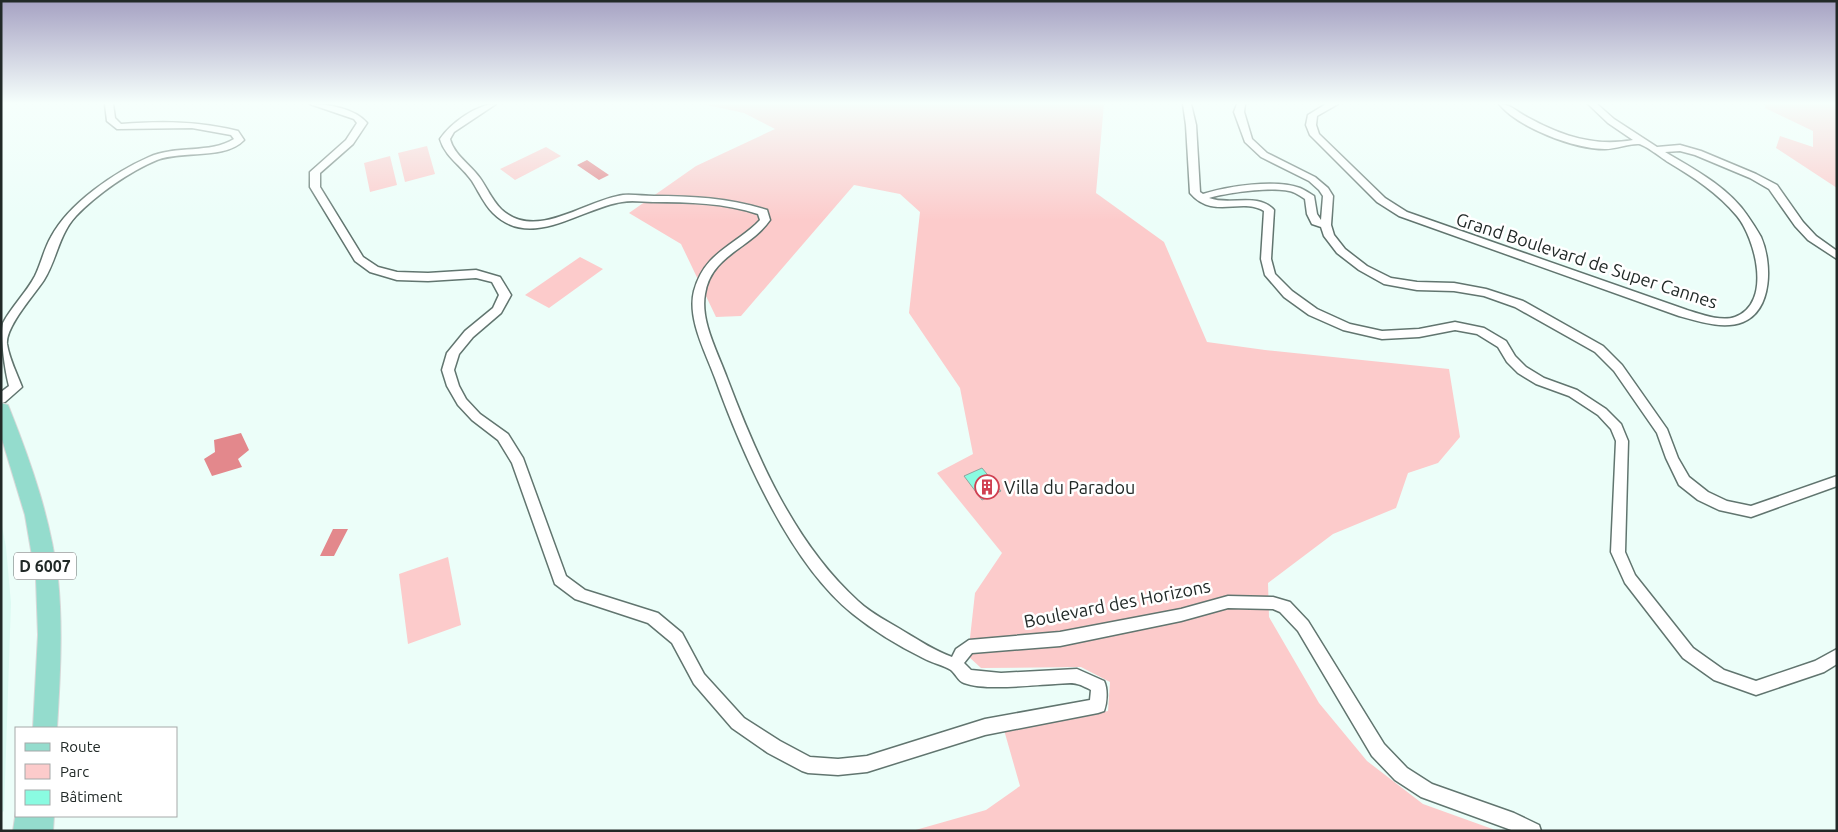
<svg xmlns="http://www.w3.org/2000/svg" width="1838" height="832" font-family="Ubuntu,sans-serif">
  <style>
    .built { fill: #dbfaf2 }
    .green { fill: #fccbcb }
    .water { fill: #e3888c }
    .building { fill: #8afbe1; stroke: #8fa49e }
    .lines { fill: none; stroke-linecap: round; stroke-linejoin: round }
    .street-casing { stroke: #61756f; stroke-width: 3 }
    .primary-casing { stroke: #d7d8d8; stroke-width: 2 }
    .street { fill: #fff; fill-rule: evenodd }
    .primary { fill: #94dccd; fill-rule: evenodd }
    .labels { text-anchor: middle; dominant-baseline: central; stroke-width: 5; stroke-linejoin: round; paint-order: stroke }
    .shield { fill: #fff; stroke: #646968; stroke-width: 1 }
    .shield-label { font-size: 16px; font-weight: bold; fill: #212927 }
    .street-label { font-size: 18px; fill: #212927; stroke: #fff }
    .poi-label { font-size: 18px; fill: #212927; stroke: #fff; text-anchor: start }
  </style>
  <rect width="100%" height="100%" fill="#ecfef9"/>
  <path class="built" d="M1 521 6 547 11 603 4 811 1 813Z"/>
  <path class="green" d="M702 104H1104L1096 193 1164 242 1207 342 1265 350 1449 369 1460 437 1438 463 1408 473 1396 508 1333 534 1268 583 1269 617 1319 703 1367 761 1423 804 1498 831H912L986 810 1020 786 1004 730 1067 720 1108 711 1110 682 1081 667 981 668 968 656 975 593 1002 553 937 473 973 454 960 388 909 313 920 212 900 194 854 185 741 316 716 317 681 244 629 213 696 166 775 129 744 113Z
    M1766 104H1837V188L1776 148 1780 136 1813 147V131L1765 108Z
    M427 146 435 174 405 182 398 153Z
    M546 147 561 156 515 180 500 169Z
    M390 156 397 185 370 192 364 163Z
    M580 257 603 269 549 308 525 295Z
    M448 557 461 625 408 644 399 574Z"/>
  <path class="water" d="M587 160 609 175 599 180 577 165Z
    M241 433 249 450 238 459 242 467 212 476 204 459 215 452 214 440Z
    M333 529H348L334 556H320Z"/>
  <path class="building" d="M982 468 1001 491 982 500 964 476Z"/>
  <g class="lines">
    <g class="street-casing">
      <path id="street" d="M105 104H113L115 118 121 124C161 121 199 121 238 131L244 140C225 160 183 150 157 160 130 171 96 195 76 216 59 234 57 259 44 280 35 294 5 327 7 344 9 358 17 374 22 387L5 402 1 403V392L9 386C5 371 0 337 3 323 12 306 26 293 35 276 41 264 44 249 51 237 69 203 115 172 149 157 176 145 210 154 234 139L231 135 192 128 117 129 107 121Z
        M310 104C327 104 355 108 367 123L353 144 320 173V187L363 257 378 267 397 272 428 273 476 270 500 277 511 295 501 313 473 337 459 354 454 370 459 386 466 399 480 414 508 434 523 458 566 576 585 590 658 613 682 633 704 674 744 718 780 741 810 757 838 759 867 756 985 719 1090 700 1091 690C1087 688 1082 685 1077 684 1071 682 1062 684 1055 684 1032 685 985 691 964 683 958 681 956 674 951 670 943 665 932 663 923 658 899 646 874 631 853 614 790 564 742 453 715 378 706 353 687 319 694 291 704 254 731 247 756 224L760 220 758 214C724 203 689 202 653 202 643 202 632 200 622 202 581 208 531 251 493 213 484 204 479 192 472 181 462 166 445 157 440 139 451 123 477 104 496 104L454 132 450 139C454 155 470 164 480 178 487 188 492 200 501 209 536 242 585 200 623 195 633 194 644 196 654 196 692 196 729 198 767 210L770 220C750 249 711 255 705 294 700 321 718 353 727 378 757 457 794 543 858 601 872 614 889 622 905 632 920 641 935 651 952 657L956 649 969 640 1060 632 1181 609 1228 596 1273 597 1290 602 1308 621 1384 744 1407 768 1432 784 1514 813 1539 825 1541 831H1514L1421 797 1395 780 1372 756 1298 631 1280 612 1273 609 1228 608 1181 621 1060 646 972 653 964 663 971 670 1001 673 1077 669 1104 681C1108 689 1107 703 1104 711L1098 713 985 735 867 772 838 775 808 773 802 771 768 753 732 728 694 684 672 643 648 623 575 599 555 584 512 463 498 440 472 420 458 405 447 386 442 370 447 353 465 331 493 308 499 295 492 282 476 278 428 281 397 280 370 272 355 261 310 187V172L346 140 357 123 354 119Z
        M1183 104H1191L1196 125 1200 192 1203 194C1228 186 1275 179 1300 188 1305 190 1309 193 1314 196L1317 214 1321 220 1323 196 1319 190 1309 181 1261 157 1245 142 1234 112 1237 104H1245L1244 112 1252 139 1267 153 1315 177 1328 188 1333 196 1331 225 1334 235 1345 249 1367 266 1391 278 1417 282 1454 283 1486 289 1523 301 1603 346 1622 365 1667 429 1678 458 1689 477 1708 492 1727 501 1751 506 1837 476V486L1751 517 1719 510 1698 500 1679 485 1666 458 1657 433 1614 371 1595 352 1515 307 1484 296 1454 291 1417 290 1384 284 1359 270 1337 253 1324 236 1321 227 1312 224 1307 214 1305 199C1302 197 1299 195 1295 193 1278 185 1227 193 1209 198 1230 206 1258 192 1274 210L1271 259 1275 274 1292 291 1317 309 1350 324 1382 331 1419 329 1455 322 1484 328 1506 341 1515 356 1526 367 1544 378 1577 390 1606 409 1621 424 1628 441 1625 552 1635 575 1693 648 1724 670 1756 681 1815 661 1837 649V664L1824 672 1756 695 1714 680 1683 658 1625 583 1611 552 1616 441 1611 429 1598 415 1569 396 1536 384 1518 373 1507 362 1498 347 1477 334 1455 330 1419 337 1382 339 1343 330 1309 315 1284 297 1265 275 1261 259 1264 211C1241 197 1213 220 1190 193L1186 125Z
        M1326 104H1338L1317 116 1316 125 1319 134 1385 198 1407 212 1687 310C1700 314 1721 322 1735 317 1773 303 1755 238 1737 216 1718 193 1693 177 1668 162 1662 158 1645 145 1639 144 1632 143 1615 149 1605 149 1574 149 1519 128 1499 104 1511 104 1518 113 1529 118 1562 136 1595 147 1633 140L1608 123 1588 104H1597L1614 119 1657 147 1680 145 1701 151 1756 174 1777 185 1803 222 1816 236 1837 251V259L1808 240 1795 226 1769 189 1750 178 1695 155 1680 151 1665 152C1694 169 1728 187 1747 215 1752 222 1757 230 1761 237 1772 262 1773 310 1743 322 1723 330 1698 321 1679 316L1399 216 1377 202 1310 135 1306 125 1308 115Z"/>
    </g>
    <g class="primary-casing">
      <path id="primary" d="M1 403 8 405 10 410C32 465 51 521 58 579 63 628 60 679 57 728H33L38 635 36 579 25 515 1 436Z
        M16 811V816H54L53 831H13Z"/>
    </g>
    <use href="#street" class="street"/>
    <use href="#primary" class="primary"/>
  </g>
  <linearGradient id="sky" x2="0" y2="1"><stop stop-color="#a6a2c3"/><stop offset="0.47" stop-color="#f6fffc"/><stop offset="1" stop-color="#f6fffc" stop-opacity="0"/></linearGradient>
  <rect width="1838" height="220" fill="url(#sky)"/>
  <defs>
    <g id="building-ring" transform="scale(1.25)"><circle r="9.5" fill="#fff" stroke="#d04052" stroke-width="1.5"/><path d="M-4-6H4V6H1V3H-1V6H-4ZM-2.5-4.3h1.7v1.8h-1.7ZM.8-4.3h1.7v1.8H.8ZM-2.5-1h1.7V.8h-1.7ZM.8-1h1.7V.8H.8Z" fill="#d04052"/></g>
  </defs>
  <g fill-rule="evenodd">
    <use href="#building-ring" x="987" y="487"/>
  </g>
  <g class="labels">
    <rect class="shield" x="14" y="552.5" width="62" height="27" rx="4"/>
    <g class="shield-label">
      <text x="45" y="566">D 6007</text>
    </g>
    <g class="street-label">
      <text transform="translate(1587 260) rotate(18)">Grand Boulevard de Super Cannes</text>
      <text transform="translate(1117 603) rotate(-11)">Boulevard des Horizons</text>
    </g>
    <g class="poi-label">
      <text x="1004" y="487">Villa du Paradou</text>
    </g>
  </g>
  <rect width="1838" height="832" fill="none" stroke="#212927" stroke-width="5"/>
  <rect x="15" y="727" width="162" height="90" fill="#ffffff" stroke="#a6a9a9"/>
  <rect x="25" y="743" width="25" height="8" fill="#94dccd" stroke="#a6a9a9"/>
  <text x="60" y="752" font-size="15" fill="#212927">Route</text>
  <rect x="25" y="764" width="25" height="15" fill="#fccbcb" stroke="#a6a9a9"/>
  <text x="60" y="777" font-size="15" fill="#212927">Parc</text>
  <rect x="25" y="790" width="25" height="15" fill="#8afbe1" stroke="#a6a9a9"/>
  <text x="60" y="802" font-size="15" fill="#212927">Bâtiment</text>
</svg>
